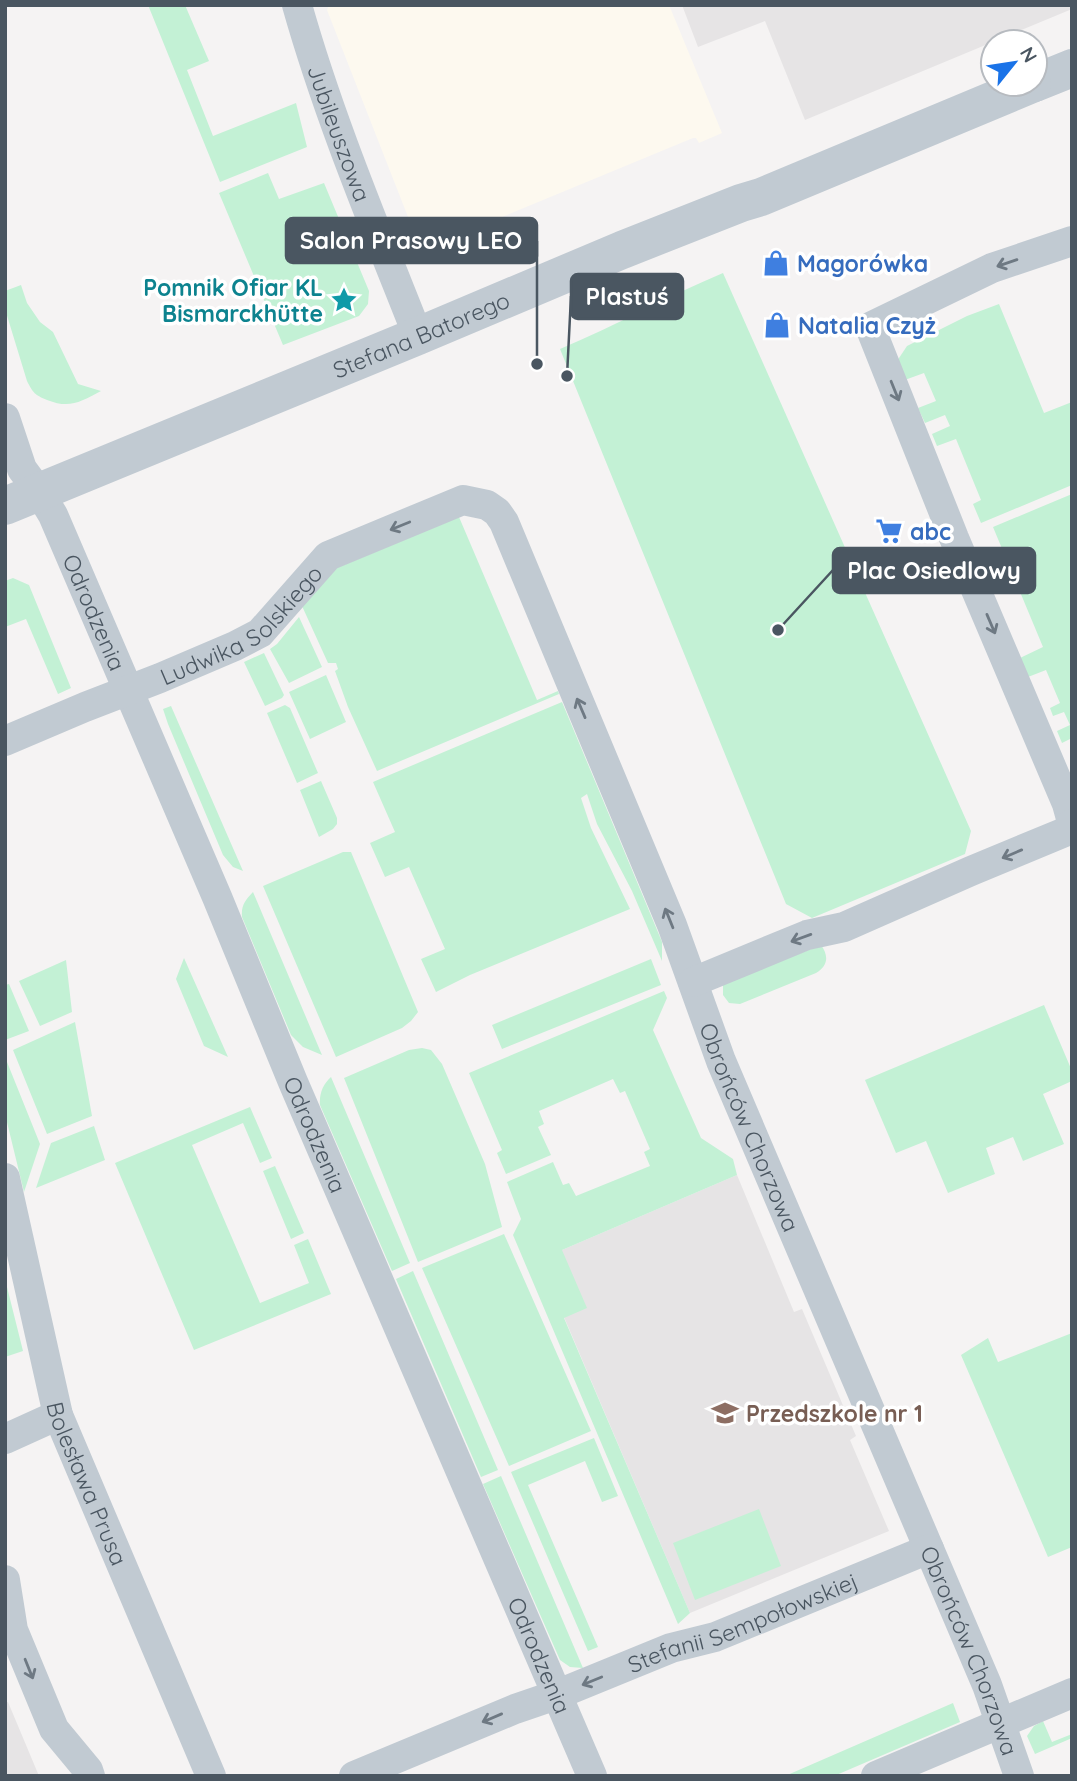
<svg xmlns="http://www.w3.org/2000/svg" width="1077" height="1781" font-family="Quicksand,sans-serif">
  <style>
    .commercial { fill: #fdf9ef }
    .education { fill: #e6e4e5 }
    .green { fill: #c3f1d5 }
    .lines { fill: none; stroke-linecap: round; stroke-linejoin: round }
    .minor { stroke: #c1cad2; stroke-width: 30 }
    .tertiary { stroke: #c1cad2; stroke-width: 38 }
    .oneway { stroke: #6e7983 }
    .labels { text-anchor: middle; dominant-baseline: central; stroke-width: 7; stroke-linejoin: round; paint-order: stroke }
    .street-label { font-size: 23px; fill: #4a5661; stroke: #fff }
    .shop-label { font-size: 23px; font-weight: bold; fill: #366cbe; stroke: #fff; text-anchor: start }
    .culture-label { font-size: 23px; font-weight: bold; fill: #0d838f; stroke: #fff; text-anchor: end }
    .education-label { font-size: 23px; font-weight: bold; fill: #785e54; stroke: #fff; text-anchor: start }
    .leader { fill: none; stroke: #4a5661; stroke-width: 2.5 }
    .callout-dot { fill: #4a5661; stroke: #fff; stroke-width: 2.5 }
    .callout { fill: #4a5661; stroke: #4a5661; stroke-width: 2.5 }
    .callout-label { font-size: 24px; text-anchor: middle; font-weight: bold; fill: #fff }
  </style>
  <rect width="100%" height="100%" fill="#f5f3f3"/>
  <path class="commercial" d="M329 5H669L722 133 699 143 696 138H693L437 244 410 222 327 10Z"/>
  <path class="education" d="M682 5H1072V9L805 120 765 21 698 47Z
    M737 1175 794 1312 802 1309 856 1436 850 1440 889 1531 690 1613 564 1317 562 1250Z
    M8 1702 39 1776H5V1703Z"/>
  <path class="green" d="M148 5H185L209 61 187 70 213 136 296 103 307 147 220 182Z
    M268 173 279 199 324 183 369 291 368 304 359 316 283 345 219 193Z
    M723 273 971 831 965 854 812 918 786 904 560 349C615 326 668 296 723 273Z
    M21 285 27 303 40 322 53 332 78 384 101 391C80 402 70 409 47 400 35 395 33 393 27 381L5 309V291Z
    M999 304 1044 413 1072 402V485L981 523 973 504 981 500 956 439 937 446 932 434 950 426 945 415 925 423 918 408 936 401 924 373 902 381 895 364 907 346 967 316Z
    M1072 494V738L1062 743 1057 731 1070 725 1064 712 1053 716 1050 708 1060 703 1046 670 1028 677 1020 658 1043 647 993 527Z
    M459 517 537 700 558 691 559 694 377 771 348 707 335 671 338 669 336 663H328L302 606 334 569Z
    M13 578 29 585 71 688 58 694 26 619 5 627V581Z
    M299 617 322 667 289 683 270 649 277 644Z
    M264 653 284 695 282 698 265 706 244 662Z
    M326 675 346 722 310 739 289 692Z
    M562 702 660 937 662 942V961L632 891 597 824 587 794 581 798 591 828 630 909 470 975 436 992 421 959 445 949 409 867 385 877 370 843 395 832 373 782Z
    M285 705 290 708 318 773 297 783 267 713Z
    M171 706 243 871 233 867 223 855 168 724 163 709Z
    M321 781 337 818V824L333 829 319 837 300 790Z
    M343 852H351L418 1012 411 1021 402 1028 336 1057 263 886Z
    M253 892 322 1055 303 1047 291 1035 242 917C241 906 245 900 253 892Z
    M821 945C829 956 828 966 816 973L740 1004 729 1003 723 995V984Z
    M184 958 228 1057 204 1046 176 979Z
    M651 959 661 985 502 1049 492 1025Z
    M66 960 72 1012 40 1026 19 981Z
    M9 984 29 1031 5 1040V985Z
    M664 991 667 998 653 1030 701 1138 733 1159 737 1175 562 1250 587 1308 564 1318 690 1613 678 1624 513 1235 521 1219 507 1182 553 1162 563 1185 569 1183 576 1196 650 1166 644 1152 650 1149 625 1091 620 1093 613 1079 539 1111 544 1124 538 1127 551 1155 506 1174 497 1153 502 1150 469 1073Z
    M1044 1005 1072 1071V1081L1043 1094 1064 1144 1023 1161 1013 1137 986 1148 995 1174 948 1193 926 1141 896 1153 865 1080Z
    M75 1022 92 1116 47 1134 13 1050Z
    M422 1048 431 1050 442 1064 485 1164 502 1227 418 1262 344 1078 409 1050Z
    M5 1057 40 1144 24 1192 5 1114V1088L7 1087 5 1081Z
    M331 1077 410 1263 392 1271 320 1105C319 1094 323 1084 331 1077Z
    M250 1107 272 1158 260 1163 243 1123 192 1145 260 1303 309 1283 294 1245 308 1239 331 1294 194 1350 115 1163Z
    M94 1126 105 1160 36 1188 51 1143Z
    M275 1166 304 1233 291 1239 263 1171Z
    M504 1234 591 1431 509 1466 422 1268Z
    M413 1271 498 1470 481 1477 396 1279Z
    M5 1279 23 1351 5 1357Z
    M1072 1333V1547L1048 1557 961 1355 988 1338 998 1362Z
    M594 1438 618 1496 602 1502 585 1461 528 1485 598 1647 588 1651 511 1472Z
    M501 1476 583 1668 570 1667 560 1660 483 1484Z
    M759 1509 781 1566 695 1600 673 1543Z
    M953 1703 960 1722 834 1776H785Z
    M1043 1721 1052 1742 1072 1734V1738L1035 1754 1027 1736 1034 1726Z"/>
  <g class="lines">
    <g class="minor">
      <path id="s1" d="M297 5C329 118 375 227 418 336"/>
      <path d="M1072 241 992 268 870 327 954 538 1067 804 1072 822"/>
      <path id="s2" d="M5 418 22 469 39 492 53 515 217 897 293 1082 592 1776"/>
      <path id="s3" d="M5 741 85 707 160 678 235 646 260 633 328 556 463 500 487 505 497 512 504 522 672 925 721 1061 987 1685 1019 1776"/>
      <path d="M693 982 807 935 844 927 971 871 1065 832 1072 824"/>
      <path id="s4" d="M5 1178 58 1415 211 1776"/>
      <path d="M5 1439 58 1415"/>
      <path d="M5 1580 13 1630 54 1729 88 1770 90 1776"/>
      <path id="s5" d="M354 1776 515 1709 556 1695 671 1648 715 1637 929 1549"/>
      <path d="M876 1776 1072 1693"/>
    </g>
    <g class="tertiary">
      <path d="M1035 83 1072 68"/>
      <path id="s6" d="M5 506 418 336 622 250 741 203 761 197 1032 84"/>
    </g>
  </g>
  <defs><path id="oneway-shaft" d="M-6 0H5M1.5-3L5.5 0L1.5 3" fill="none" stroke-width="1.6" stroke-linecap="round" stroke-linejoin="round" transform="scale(1.75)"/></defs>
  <g class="oneway">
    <use href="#oneway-shaft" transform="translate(1007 263) rotate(161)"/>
    <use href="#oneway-shaft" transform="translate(895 391) rotate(68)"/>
    <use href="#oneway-shaft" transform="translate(400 526) rotate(158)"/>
    <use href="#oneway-shaft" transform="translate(991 624) rotate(67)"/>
    <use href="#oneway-shaft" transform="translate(581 708) rotate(-113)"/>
    <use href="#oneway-shaft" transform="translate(1012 854) rotate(157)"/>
    <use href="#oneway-shaft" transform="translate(669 918) rotate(-112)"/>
    <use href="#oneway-shaft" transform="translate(801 938) rotate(160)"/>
    <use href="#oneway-shaft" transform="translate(29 1669) rotate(68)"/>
    <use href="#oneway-shaft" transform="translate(592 1681) rotate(158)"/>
    <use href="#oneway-shaft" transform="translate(492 1718) rotate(157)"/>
  </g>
  <defs>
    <g id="shop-bare" transform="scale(2.1)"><path d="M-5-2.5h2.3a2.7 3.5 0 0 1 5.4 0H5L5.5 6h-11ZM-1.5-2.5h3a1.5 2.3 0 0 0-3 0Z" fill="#3f7fe0" stroke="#fff" stroke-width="2.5" paint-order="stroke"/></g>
    <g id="sight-bare" transform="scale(2.1)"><path d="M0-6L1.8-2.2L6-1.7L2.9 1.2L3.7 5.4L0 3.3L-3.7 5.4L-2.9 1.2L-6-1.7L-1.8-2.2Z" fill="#0f9aa8" stroke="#fff" stroke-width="2.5" paint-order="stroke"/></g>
    <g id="supermarket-bare" transform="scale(2.1)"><path d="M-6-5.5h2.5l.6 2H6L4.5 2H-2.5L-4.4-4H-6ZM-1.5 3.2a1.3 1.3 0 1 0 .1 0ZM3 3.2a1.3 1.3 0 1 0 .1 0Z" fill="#3f7fe0" stroke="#fff" stroke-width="2.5" paint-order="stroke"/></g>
    <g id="school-bare" transform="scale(2.1)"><path d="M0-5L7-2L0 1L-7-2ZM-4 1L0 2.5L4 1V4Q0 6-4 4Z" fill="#8d6e63" stroke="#fff" stroke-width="2.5" paint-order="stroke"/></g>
  </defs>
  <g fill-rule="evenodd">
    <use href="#shop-bare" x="776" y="263"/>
    <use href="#sight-bare" x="344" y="300"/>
    <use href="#shop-bare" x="777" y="325"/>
    <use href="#supermarket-bare" x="889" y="531"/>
    <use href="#school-bare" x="725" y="1413"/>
  </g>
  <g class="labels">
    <g class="street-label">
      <text stroke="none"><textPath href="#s1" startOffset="135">Jubileuszowa</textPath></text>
      <text stroke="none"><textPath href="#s6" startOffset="450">Stefana Batorego</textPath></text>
      <text stroke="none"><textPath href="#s2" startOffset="215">Odrodzenia</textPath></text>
      <text stroke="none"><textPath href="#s3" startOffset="266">Ludwika Solskiego</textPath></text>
      <text stroke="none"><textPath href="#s3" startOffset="1228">Obrońców Chorzowa</textPath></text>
      <text stroke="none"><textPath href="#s2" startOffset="782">Odrodzenia</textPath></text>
      <text stroke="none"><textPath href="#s4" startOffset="317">Bolesława Prusa</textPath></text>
      <text stroke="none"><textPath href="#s5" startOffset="418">Stefanii Sempołowskiej</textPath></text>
      <text stroke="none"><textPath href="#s3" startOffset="1796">Obrońców Chorzowa</textPath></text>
      <text stroke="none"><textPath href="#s2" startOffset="1349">Odrodzenia</textPath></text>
    </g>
    <g class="shop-label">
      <text x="797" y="263">Magorówka</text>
      <text x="798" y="325">Natalia Czyż</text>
      <text x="910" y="531">abc</text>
    </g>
    <g class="culture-label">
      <text x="323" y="287">Pomnik Ofiar KL<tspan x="323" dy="26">Bismarckhütte</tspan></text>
    </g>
    <g class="education-label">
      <text x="746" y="1413">Przedszkole nr 1</text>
    </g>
  </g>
  <path class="leader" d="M537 364L537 241M567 376L571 296M778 630L833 570"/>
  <g class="callout-dot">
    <circle cx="537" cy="364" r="7"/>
    <circle cx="567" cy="376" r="7"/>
    <circle cx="778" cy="630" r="7"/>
  </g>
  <g class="callout">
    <rect x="286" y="218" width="251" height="45" rx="7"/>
    <rect x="571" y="274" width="112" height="45" rx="7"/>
    <rect x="833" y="548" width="202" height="45" rx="7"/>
  </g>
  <g class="callout-label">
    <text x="411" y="249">Salon Prasowy LEO</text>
    <text x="627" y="305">Plastuś</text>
    <text x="934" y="579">Plac Osiedlowy</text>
  </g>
  <rect width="1077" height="1781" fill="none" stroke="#4a5661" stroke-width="14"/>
  <g transform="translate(1014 63) rotate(60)"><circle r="33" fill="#ffffff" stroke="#b7bbc0" stroke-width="2"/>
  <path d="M0-5L12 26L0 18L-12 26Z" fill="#1a73e8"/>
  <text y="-10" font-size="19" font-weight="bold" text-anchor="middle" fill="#4a5661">N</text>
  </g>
</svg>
